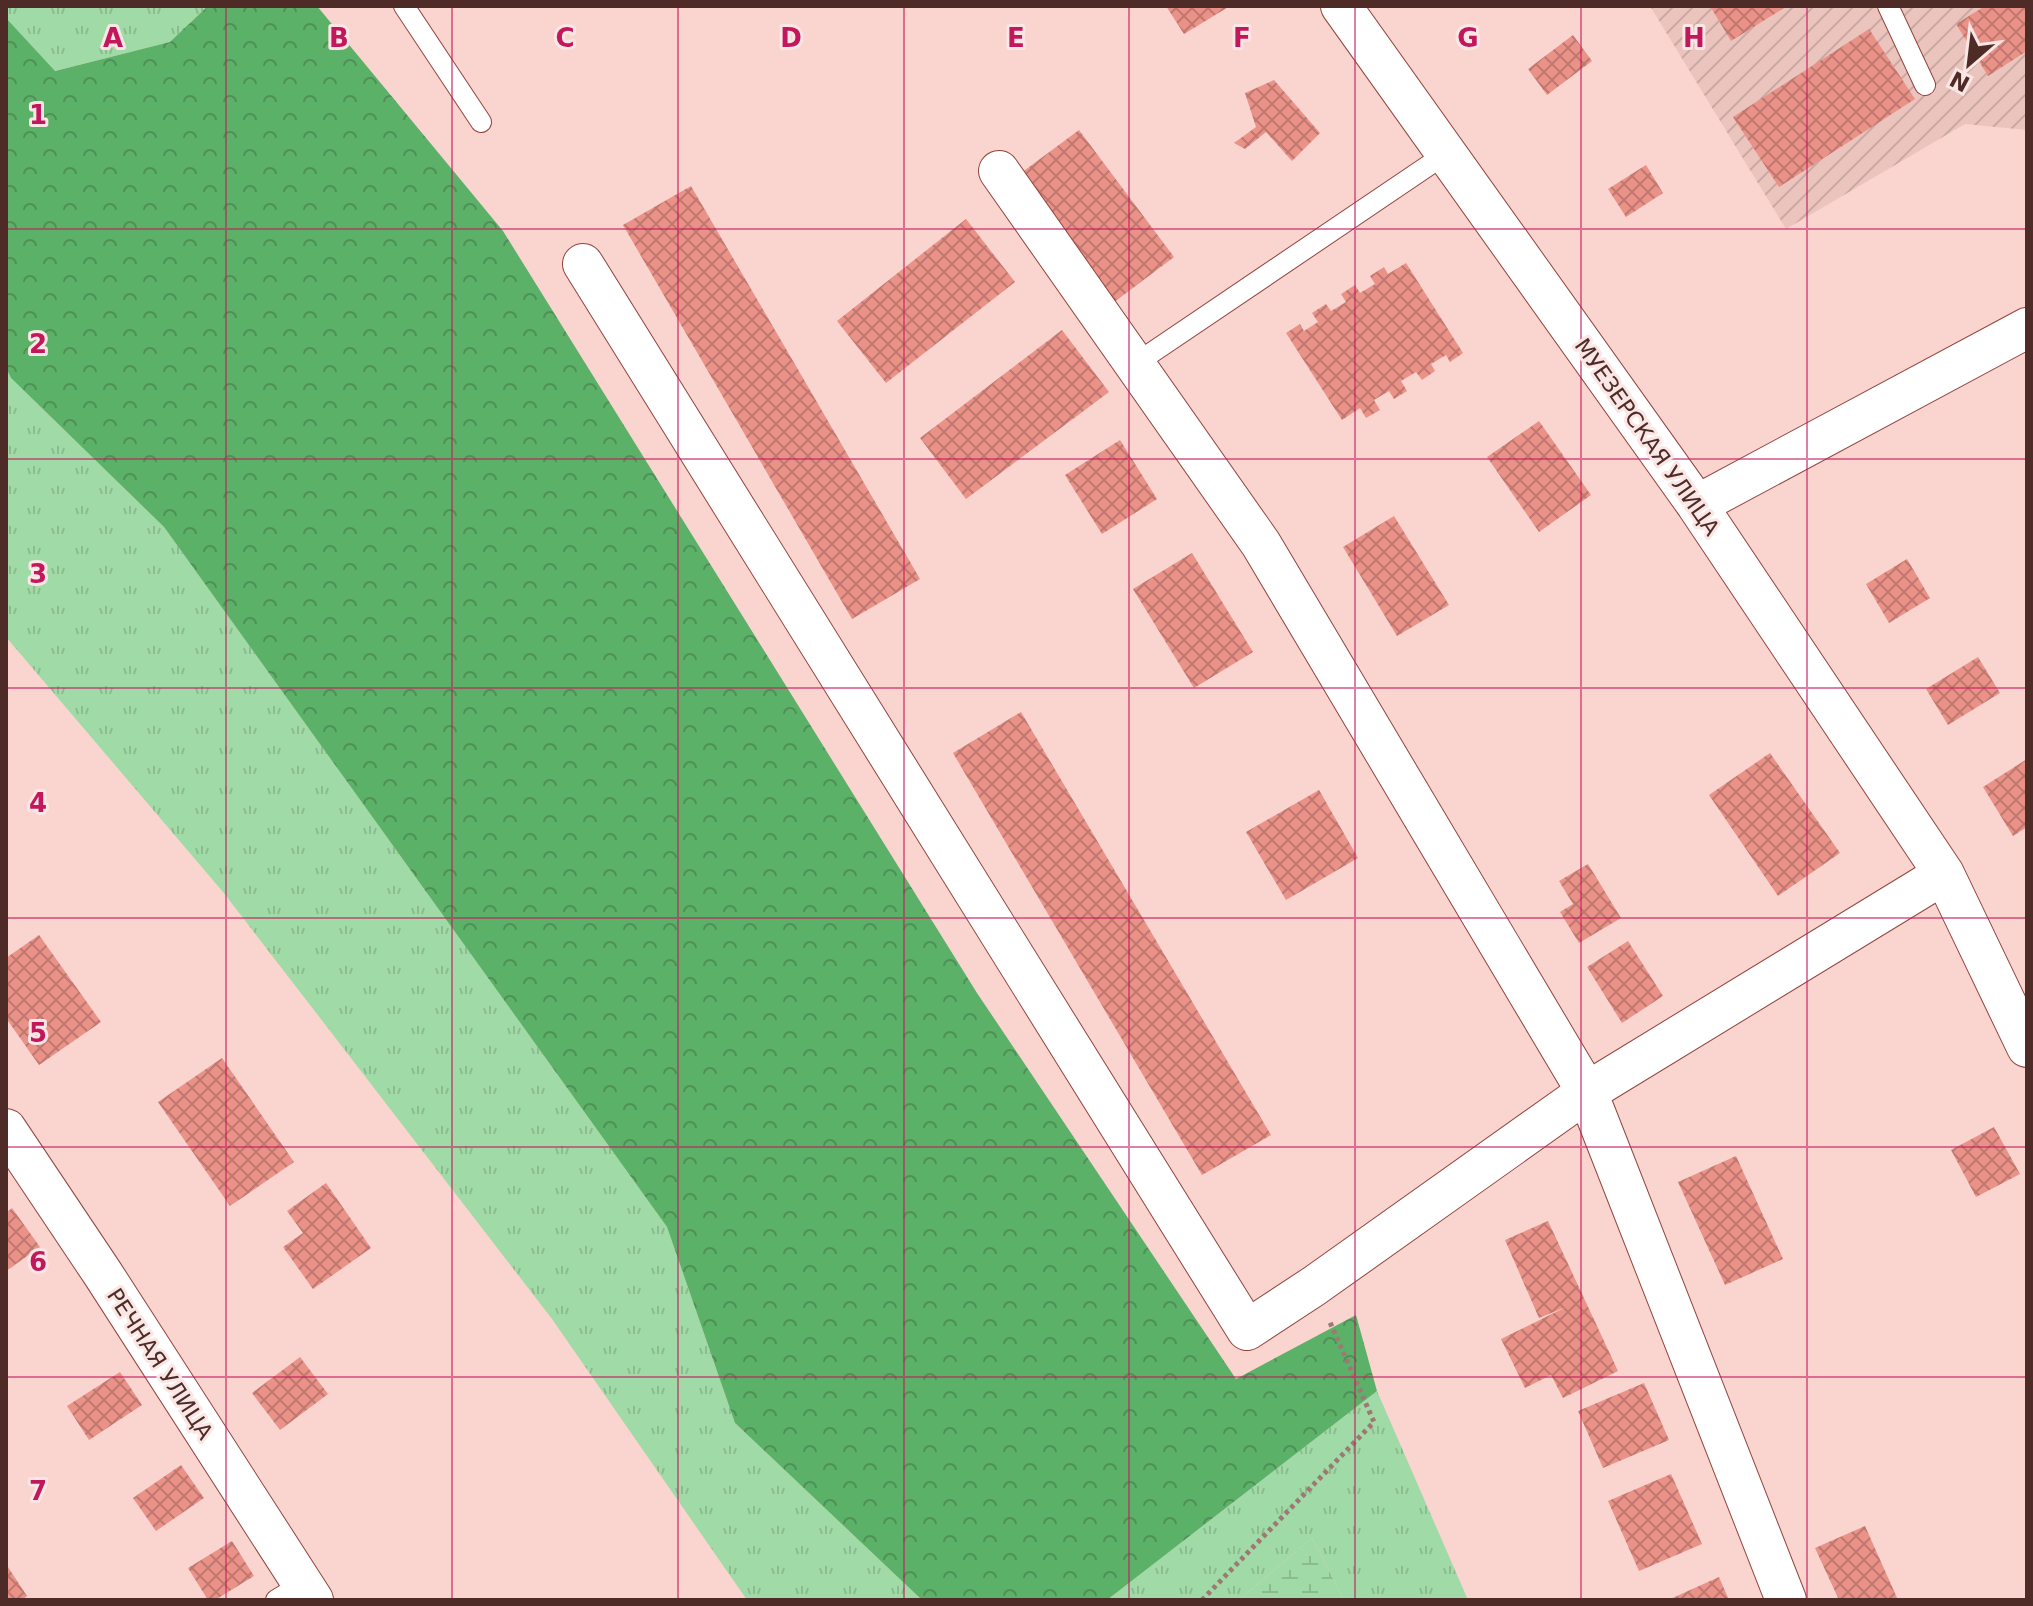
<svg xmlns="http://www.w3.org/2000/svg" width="2033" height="1606" font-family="'DejaVu Sans',sans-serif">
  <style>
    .industrial { fill: url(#industrial-furrows) }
    .grass { fill: url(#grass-tufts) }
    .forest { fill: url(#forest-crowns) }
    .wetland { fill: url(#wetland-marsh) }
    .building { fill: url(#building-cross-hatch) }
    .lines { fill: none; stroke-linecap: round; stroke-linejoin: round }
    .lane-casing { stroke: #92443c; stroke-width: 22 }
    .street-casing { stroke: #92443c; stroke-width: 42 }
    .path { stroke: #9d7874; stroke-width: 5; stroke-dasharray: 4 4; stroke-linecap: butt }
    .lane { stroke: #fff; stroke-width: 20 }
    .street { stroke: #fff; stroke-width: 40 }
    .grid { fill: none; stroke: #c2185b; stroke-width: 2; stroke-opacity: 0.55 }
    .labels { text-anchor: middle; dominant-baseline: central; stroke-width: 6; stroke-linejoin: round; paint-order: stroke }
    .street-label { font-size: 22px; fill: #4f2b27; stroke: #fae6e4 }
    .grid-label { font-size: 26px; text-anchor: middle; font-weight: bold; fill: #c2185b; stroke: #fae6e4; stroke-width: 6; stroke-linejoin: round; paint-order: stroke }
  </style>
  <defs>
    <pattern id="industrial-furrows" width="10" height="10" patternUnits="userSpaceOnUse" patternTransform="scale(2)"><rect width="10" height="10" fill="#ebc4be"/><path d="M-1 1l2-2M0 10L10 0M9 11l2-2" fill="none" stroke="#cba9a3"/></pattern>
    <pattern id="grass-tufts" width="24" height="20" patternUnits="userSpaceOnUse" patternTransform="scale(2)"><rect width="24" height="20" fill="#a0daa6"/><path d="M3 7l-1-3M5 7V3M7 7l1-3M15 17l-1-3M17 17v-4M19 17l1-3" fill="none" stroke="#8cbb8f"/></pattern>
    <pattern id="forest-crowns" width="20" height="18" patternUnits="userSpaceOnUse" patternTransform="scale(2)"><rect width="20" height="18" fill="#5cb169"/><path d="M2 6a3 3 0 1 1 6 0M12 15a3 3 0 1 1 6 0" fill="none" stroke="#4e9056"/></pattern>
    <pattern id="wetland-marsh" width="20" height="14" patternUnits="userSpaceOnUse" patternTransform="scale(2)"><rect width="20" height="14" fill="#a0daa6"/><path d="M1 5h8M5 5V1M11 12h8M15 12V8" fill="none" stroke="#8cbb8f"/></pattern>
    <pattern id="building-cross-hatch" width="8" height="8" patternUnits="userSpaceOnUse" patternTransform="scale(2)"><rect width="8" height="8" fill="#ea9288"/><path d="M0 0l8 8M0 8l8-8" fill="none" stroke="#c0776f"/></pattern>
  </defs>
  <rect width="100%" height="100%" fill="#fad4cf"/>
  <path class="industrial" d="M1650 6H2027V130L1965 124 1786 229Z"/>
  <path class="grass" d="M6 6H208L171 42 54 71 6 18Z
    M6 368 11 378 164 527 667 1227 735 1423 922 1600H747L552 1319 223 892 6 637Z
    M1377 1391 1468 1600H1344L1312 1538 1239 1600H1107Z"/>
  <path class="forest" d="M208 6H317L503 231 977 993 1236 1379 1356 1315 1377 1391 1107 1600H922L735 1423 667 1227 164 527 11 378 6 368V18L55 71 170 42Z"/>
  <path class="wetland" d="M1312 1538 1344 1600H1239Z"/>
  <path class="building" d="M1166 6H1230L1184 34Z
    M1710 6H1787L1731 41Z
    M1985 6H2027V51L1988 76 1956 24Z
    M1869 29 1915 99 1779 187 1733 117Z
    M1573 35 1592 61 1547 95 1528 69Z
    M1274 80 1320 133 1292 161 1266 132 1245 149 1234 143 1256 127 1245 93Z
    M1079 130 1174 257 1113 303 1017 176Z
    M1646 165 1663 193 1626 217 1608 189Z
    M691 186 920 579 852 619 623 225Z
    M966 219 1015 282 886 383 837 321Z
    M1406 263 1463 353 1450 362 1446 355 1431 364 1435 371 1422 380 1416 372 1401 381 1407 391 1394 399 1389 391 1374 400 1380 410 1366 418 1360 408 1342 420 1286 333 1300 324 1304 331 1318 322 1312 313 1326 304 1331 311 1346 302 1341 294 1355 285 1360 293 1375 284 1370 276 1384 267 1388 274Z
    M1062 330 1109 392 966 499 920 438Z
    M1539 421 1591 495 1539 532 1487 457Z
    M1120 440 1157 499 1102 534 1065 475Z
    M1394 516 1449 605 1397 636 1343 547Z
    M1192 553 1253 652 1194 688 1133 589Z
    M1907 559 1930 598 1889 623 1866 584Z
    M1978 657 2000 693 1948 725 1926 689Z
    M1021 712 1271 1135 1202 1175 953 753Z
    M1770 753 1840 853 1778 896 1709 795Z
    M2027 759V827L2013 836 1983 787Z
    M1319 790 1358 858 1286 900 1246 832Z
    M1588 864 1621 918 1579 943 1560 912 1573 904 1559 881Z
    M39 935 101 1022 39 1065 6 1018V958Z
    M1628 941 1663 996 1622 1023 1587 967Z
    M222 1058 294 1162 230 1206 158 1102Z
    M1994 1127 2020 1174 1976 1197 1951 1150Z
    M1736 1156 1783 1259 1725 1285 1678 1182Z
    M326 1183 371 1248 313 1289 283 1247 303 1233 287 1211Z
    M12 1208 40 1247 6 1271V1213Z
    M1548 1221 1618 1371 1563 1398 1551 1375 1525 1388 1501 1339 1566 1307 1539 1318 1505 1240Z
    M300 1357 328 1394 280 1430 252 1393Z
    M120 1372 142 1405 89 1440 67 1406Z
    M1644 1383 1669 1440 1603 1468 1578 1411Z
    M181 1465 204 1498 156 1531 133 1498Z
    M1671 1474 1702 1544 1639 1571 1608 1501Z
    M1865 1526 1898 1600H1839L1815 1548Z
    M232 1541 254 1576 215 1600H208L188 1568Z
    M6 1564 27 1596 22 1600H6Z
    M1719 1577 1729 1600H1668Z"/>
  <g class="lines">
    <g class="lane-casing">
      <path id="lane" d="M404 6 481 122
        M1888 6 1925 85
        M1135 364 1447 153
        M276 1600 302 1584"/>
    </g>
    <g class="street-casing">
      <path id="street" d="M1341 6 1697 505 1944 874 2027 1047
        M999 171 1261 544 1587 1092 1786 1600
        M583 264 1247 1330 1314 1286 1587 1092 1944 874
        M1697 505 2027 328
        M6 1129 103 1274 313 1600"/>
    </g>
    <path class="path" d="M1202 1600 1374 1422 1329 1320"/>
    <use href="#lane" class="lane"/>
    <use href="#street" class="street"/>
  </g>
  <path class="grid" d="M226 6V1600M452 6V1600M678 6V1600M904 6V1600M1129 6V1600M1355 6V1600M1581 6V1600M1807 6V1600M6 229H2027M6 459H2027M6 688H2027M6 918H2027M6 1147H2027M6 1377H2027"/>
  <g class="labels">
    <g class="street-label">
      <text transform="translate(1647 437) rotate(55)">МУЕЗЕРСКАЯ УЛИЦА</text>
      <text transform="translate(160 1364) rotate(57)">РЕЧНАЯ УЛИЦА</text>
    </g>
  </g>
  <g class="grid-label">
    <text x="113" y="47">A</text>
    <text x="339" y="47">B</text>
    <text x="565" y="47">C</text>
    <text x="791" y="47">D</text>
    <text x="1016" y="47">E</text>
    <text x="1242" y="47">F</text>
    <text x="1468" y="47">G</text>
    <text x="1694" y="47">H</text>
    <text x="38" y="124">1</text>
    <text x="38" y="353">2</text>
    <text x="38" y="583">3</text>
    <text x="38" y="812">4</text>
    <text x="38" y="1042">5</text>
    <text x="38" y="1271">6</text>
    <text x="38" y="1500">7</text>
  </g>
  <rect width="2033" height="1606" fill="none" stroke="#4f2b27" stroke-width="16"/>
  <g transform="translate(1969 64) rotate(208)" stroke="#fae6e4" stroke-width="6" paint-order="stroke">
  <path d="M0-6L14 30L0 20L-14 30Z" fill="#4f2b27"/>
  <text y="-12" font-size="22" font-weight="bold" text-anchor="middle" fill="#4f2b27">N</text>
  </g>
</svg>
